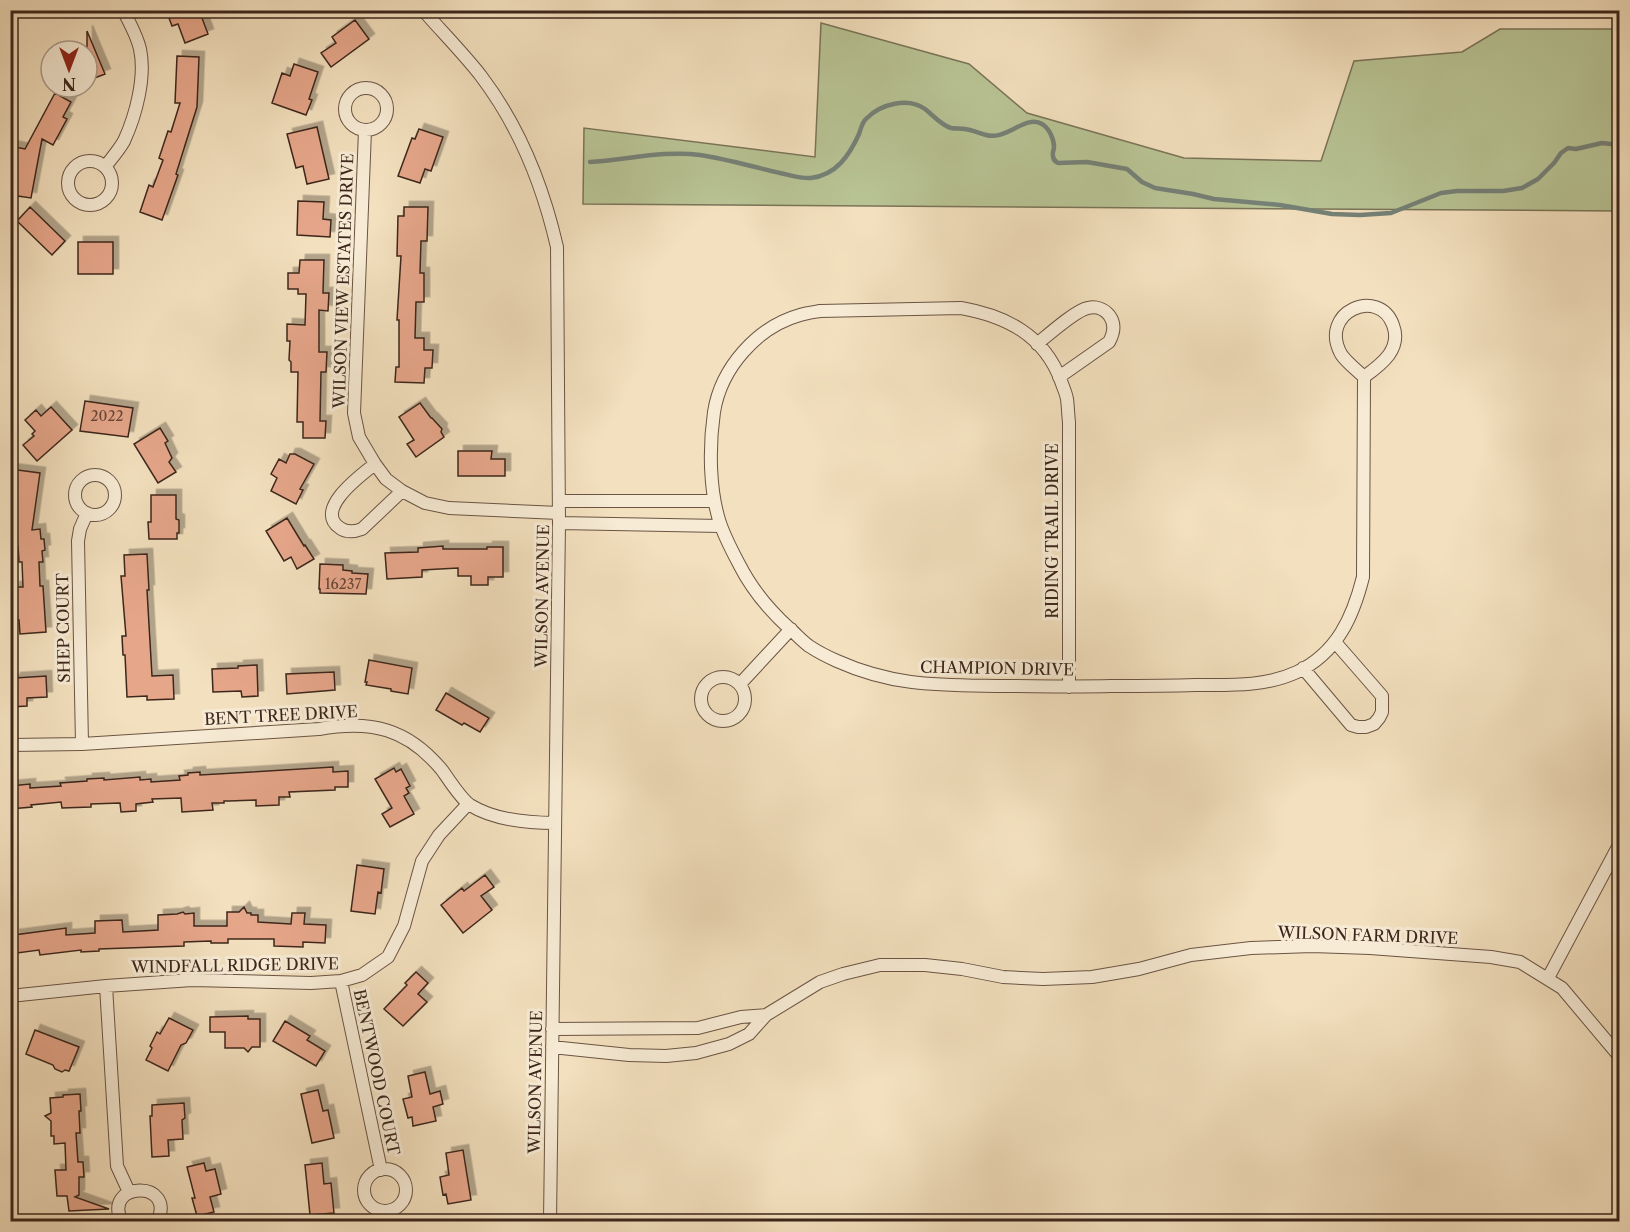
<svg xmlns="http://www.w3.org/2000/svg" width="1630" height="1232" font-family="'Libre Caslon Text',serif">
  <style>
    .green { fill: #b8c394; stroke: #7a7458; stroke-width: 1.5 }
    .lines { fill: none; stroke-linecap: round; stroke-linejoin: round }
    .stream { stroke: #758177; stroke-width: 4.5 }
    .building { fill: #e6a68a; stroke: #3c261b; stroke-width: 1.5; filter: url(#shadow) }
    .street-casing { stroke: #6a5444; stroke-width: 14 }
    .street { stroke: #f7ebd5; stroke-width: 12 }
    .labels { text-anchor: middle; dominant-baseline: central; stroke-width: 6; stroke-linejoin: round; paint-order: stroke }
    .number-label { font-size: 14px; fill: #664637 }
    .street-label { font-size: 16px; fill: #3c261b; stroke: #f7ebd5 }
  </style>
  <defs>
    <filter id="shadow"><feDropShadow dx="5.5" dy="-5.5" stdDeviation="0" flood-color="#0004"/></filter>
  </defs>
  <rect width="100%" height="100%" fill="#f3e0be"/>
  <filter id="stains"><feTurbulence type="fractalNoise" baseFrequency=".00333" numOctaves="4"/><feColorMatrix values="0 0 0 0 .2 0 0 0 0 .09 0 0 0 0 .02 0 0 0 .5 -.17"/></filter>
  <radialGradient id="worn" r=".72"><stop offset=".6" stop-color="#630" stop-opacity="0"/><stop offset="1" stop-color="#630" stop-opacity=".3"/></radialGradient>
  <path class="green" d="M821 23 969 64 1027 113 1184 158 1321 161 1354 61 1462 52 1500 29H1619V211L583 204 584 128 815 157Z"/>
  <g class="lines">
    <path class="stream" d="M590 162C626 160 665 150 700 155 727 159 753 167 780 173 790 175 802 179 811 178 836 175 849 156 859 134 861 128 862 122 867 118 881 104 908 97 925 109 934 116 941 125 951 128 955 129 960 128 965 129 972 130 979 133 986 135 1006 141 1026 114 1042 124 1049 128 1054 139 1054 147 1054 150 1052 153 1053 156 1053 160 1055 161 1058 163L1087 162 1127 169 1142 182 1155 188 1193 194 1214 199 1280 205 1332 214 1360 215 1391 213 1441 193 1457 191H1503L1522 188 1538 179 1554 163 1561 153 1568 148 1576 149 1602 143 1620 145"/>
  </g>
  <path class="building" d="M166 10H199L208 34 185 43 178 24 172 26Z
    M355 20 369 39 331 67 321 53 336 43 332 37Z
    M87 31 105 74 87 81Z
    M177 56 199 57 197 107 176 174 178 175 162 220 140 212 149 185 153 187 163 160 159 158 168 131 171 132 180 103H175Z
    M294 64 318 72 309 99 312 100 306 115 272 103 282 73 290 76Z
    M55 93 71 102 63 117 67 119 53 145 42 139 31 198 11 195 12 188 10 185V146L25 149Z
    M317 127 329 179 307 184 303 166 296 168 287 134Z
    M419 129 443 137 431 171 425 169 420 183 398 176 412 138 415 139Z
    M298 201 324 202 323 219 331 220 330 237 297 235Z
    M30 207 65 241 52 255 17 221Z
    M404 207H428L427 241H421L420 273H424V302H416L415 338H424V350H433L432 368H425L424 383 395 382 396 367H399V320H397L401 256H397L398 216H404Z
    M78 242H113V274H78Z
    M300 260H324L323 293H329L328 311 319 310V352H327L326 372H321L320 421H326L325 438H303V422H297L298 372H291V362L289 360 290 341H287V324L305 325 306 294H298V289H288V273H299Z
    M85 401 133 408 128 437 80 431Z
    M420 403 431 418H432L442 429 441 432 444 437 416 457 407 444 414 440 399 417Z
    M51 407 72 430 37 461 23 445 34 436 32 434 35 431 25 420 36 410 41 416Z
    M160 428 168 441 165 443 172 458 169 462 176 472 158 483 134 444Z
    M458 451H492L491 459H505V476H458Z
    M290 454H295L314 464 300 489 303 490 296 504 271 491 277 478 271 474 279 459 286 463Z
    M10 469 40 473 32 530 40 529 41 539H44L45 550 42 551 43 562H39L40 586H43L46 632 20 634 19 620 10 619V601L14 600V587H23L22 562H19L18 546H10V531L15 502H13L15 484H10Z
    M151 495H176V519L179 520V533H177V539H149L148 522H151Z
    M287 518 304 546 305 545 314 559 297 569 291 557 284 561 266 531Z
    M443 546V549H487V547H503V577H488V585H471V576H458V568L422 570V577L387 579 385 553 418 552V548Z
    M147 554 149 590H147L152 676 173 675 174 699 147 700V696L127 697 125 655H123L122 636H126L121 576H125L124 555Z
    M320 564 343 565V570L352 571V573L368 574 366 594 320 593V589H319Z
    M369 660 412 668 408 694 391 691V689L366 685 367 682H365Z
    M257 665 258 696 242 697 241 691 213 692 212 669 238 668V666Z
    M334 672 335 690 287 694 286 674Z
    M46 676 47 697 27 698V706L10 707V681L15 680V678Z
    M446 693 489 718 480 732 464 723 462 725 436 710Z
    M333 767V772L348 771V787H335V790L289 792 290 797H279V805L256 806V800L229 801H224V803H212L213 810 182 812 181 798 152 799 153 802 136 804V811L121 812 120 803 91 804V807L62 808 61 802 31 805 32 807 10 809V786L30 784V788L61 786 60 783 87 781V779L104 778V780L140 777V780L151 779V782L180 780 179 776 188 775V773L200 772V775Z
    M394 768 396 772 401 769 410 786 406 788 409 793 404 796 414 814 390 827 382 814 392 808 375 779Z
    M357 865 384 869 381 893 378 892 375 914 351 911Z
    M485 875 494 887 481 896 492 910 463 933 441 905 462 888 464 891Z
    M244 907 247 913H251V915H258V922L291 924 292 913H305L304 924 326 925 325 943 303 942V947L274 946V939H228V943H211V941L184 942V946L99 949V951L81 952V950L40 955 39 950 17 953 14 935 66 928V935L95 933V921L122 920 123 932 158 930V915L177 914 183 912 185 914 194 913V926H227V912H239Z
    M416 972 428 983 418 994 427 1002 403 1026 384 1009 407 985 405 983Z
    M248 1016V1019H260V1047H252L248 1052 244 1048H225V1032H210V1017Z
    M169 1018 193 1030 186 1043 181 1045 168 1071 146 1060 152 1048 150 1046 157 1032 160 1034Z
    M285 1021 310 1036 307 1040 325 1051 316 1066 273 1041Z
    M35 1030 79 1047 69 1071 65 1070 62 1072 55 1069 53 1065 26 1054Z
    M425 1072 430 1094 440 1091 443 1104 433 1107 436 1121 413 1126 412 1117 408 1118 403 1099 412 1097 408 1076Z
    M318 1090 323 1111 328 1110 334 1138 312 1143 301 1094Z
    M80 1094 81 1111H79L80 1133H76L78 1162H83L84 1177H79V1195L75 1197 109 1209 69 1211 67 1196H57L55 1170H66L65 1143 54 1144V1136H51V1121L45 1116 51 1113 50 1098 63 1097V1095Z
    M184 1103 185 1118 182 1120 183 1139 168 1140 169 1156 152 1157 150 1116H152V1105Z
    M463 1150 471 1200 448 1204 446 1194 443 1195 440 1177 449 1175 446 1153Z
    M204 1163 206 1171 215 1169 221 1194 210 1197 214 1212 197 1216 192 1198H195L187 1167Z
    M322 1163 324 1184 331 1183 334 1213 310 1215 305 1165Z"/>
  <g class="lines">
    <g class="street-casing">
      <path id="street" d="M423 10C442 32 463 53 481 76 519 126 543 186 557 247L559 523 550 1222
        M345 109a21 21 0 1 1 42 0a21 21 0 1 1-42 0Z
        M365 130 354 413 359 437 375 464 386 479 402 491 425 503 449 508 559 513
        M68 183a22 22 0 1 1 44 0a22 22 0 1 1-44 0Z
        M105 167C111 159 119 150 124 141 136 115 146 77 140 49 137 36 130 23 123 10
        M1037 344C1048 335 1076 310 1088 308 1096 306 1104 309 1109 315 1116 324 1114 333 1109 342L1059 377
        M375 464C361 475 313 510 340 528 347 533 354 532 362 529L402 491
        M75 495a20 20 0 1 1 40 0a20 20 0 1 1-40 0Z
        M559 501H714
        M559 523 721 526
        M1303 668 1351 725 1358 727H1366L1374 724 1379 718 1382 712V696L1335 642
        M701 699a22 22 0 1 1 44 0a22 22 0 1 1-44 0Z
        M740 684 791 629
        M1069 687V422C1068 414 1068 406 1067 399 1066 393 1063 387 1061 381 1044 335 1006 316 961 308L820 311C814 312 806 313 800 315 757 327 721 368 714 412 709 447 709 492 721 526 726 539 732 551 739 564 752 590 768 609 790 629 796 634 802 641 809 646 818 652 828 657 837 661 893 686 937 685 996 686 1034 686 1072 687 1111 686 1139 686 1167 686 1195 685 1229 685 1265 687 1297 672 1337 653 1353 617 1363 577L1364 377C1357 370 1346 362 1341 354 1318 312 1379 286 1393 325 1402 349 1382 364 1364 377
        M82 744 78 541 80 529 87 513
        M10 745 82 744 319 729C371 720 407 728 442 770 449 780 461 799 470 805 494 820 527 823 555 823
        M1548 978 1620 843
        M341 981 381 1170
        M106 986 117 1166 129 1192
        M10 996 106 986 192 980 311 983 341 981 362 975 388 957 404 926 422 861 439 835 468 804
        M552 1029 698 1028 741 1017 766 1015
        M552 1047 629 1055 666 1056 696 1053 729 1044 749 1034 766 1015 820 982 843 974 880 965H925L962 969 1003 977 1043 979 1092 977 1139 969 1191 955 1251 948 1312 946 1370 948 1491 957 1520 962 1562 988 1620 1057
        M364 1190a21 21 0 1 1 42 0a21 21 0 1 1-42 0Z
        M122 1222C101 1181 178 1179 157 1222"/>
    </g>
    <use href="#street" class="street"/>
  </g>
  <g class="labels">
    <g class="number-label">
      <text x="107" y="416">2022</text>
      <text x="343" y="584">16237</text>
    </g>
    <g class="street-label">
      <text transform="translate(343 281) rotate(-88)">WILSON VIEW ESTATES DRIVE</text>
      <text transform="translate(1052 531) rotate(-90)">RIDING TRAIL DRIVE</text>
      <text transform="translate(542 596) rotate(-89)">WILSON AVENUE</text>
      <text transform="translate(63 628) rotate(-91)">SHEP COURT</text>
      <text transform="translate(997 668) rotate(1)">CHAMPION DRIVE</text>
      <text transform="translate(281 715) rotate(-3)">BENT TREE DRIVE</text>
      <text transform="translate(1368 935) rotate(2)">WILSON FARM DRIVE</text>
      <text transform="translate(235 965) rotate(-1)">WINDFALL RIDGE DRIVE</text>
      <text transform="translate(377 1072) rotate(78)">BENTWOOD COURT</text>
      <text transform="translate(535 1082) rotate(-89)">WILSON AVENUE</text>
    </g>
  </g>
  <rect width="1630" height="1232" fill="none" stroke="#f3e0be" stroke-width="36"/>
  <rect x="12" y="12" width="1606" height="1208" fill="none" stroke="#3c261b" stroke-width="3"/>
  <rect x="18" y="18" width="1594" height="1196" fill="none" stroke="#3c261b" stroke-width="1.5"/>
  <g transform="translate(69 69) rotate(180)"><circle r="28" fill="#f7ebd5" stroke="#ac9c8b" stroke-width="1.5"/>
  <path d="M0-4.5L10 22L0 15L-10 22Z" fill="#8f2418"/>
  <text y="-9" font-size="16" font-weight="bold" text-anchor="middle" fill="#3c261b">N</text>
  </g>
  <rect width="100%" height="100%" filter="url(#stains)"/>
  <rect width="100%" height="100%" fill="url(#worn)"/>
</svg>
